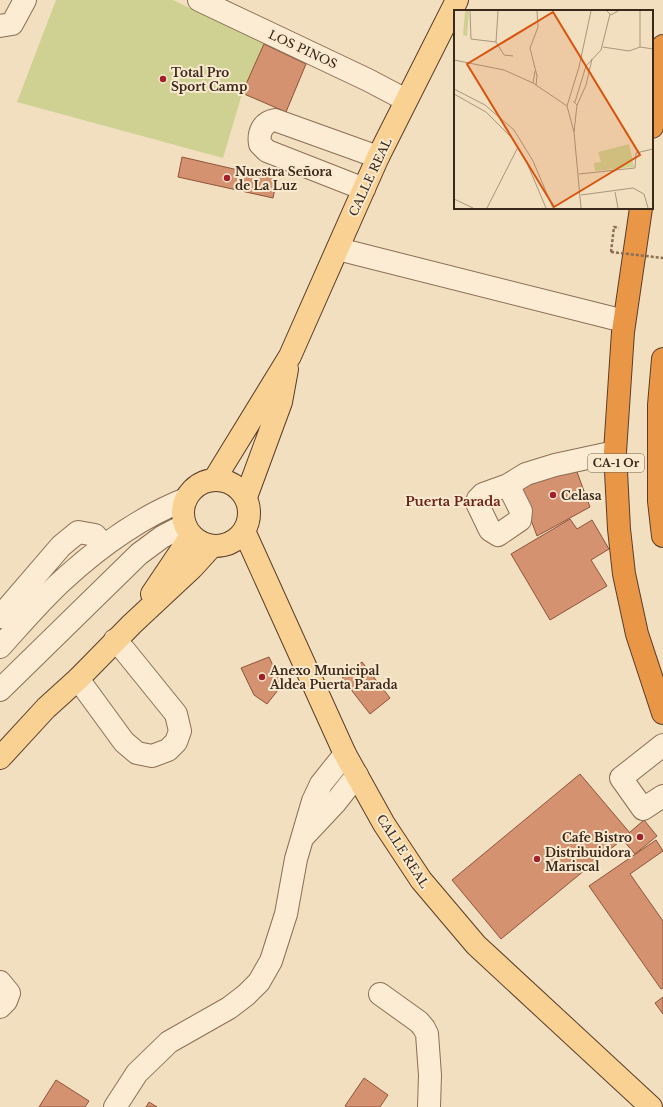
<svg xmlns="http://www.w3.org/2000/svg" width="663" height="1107" font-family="'Libre Baskerville',serif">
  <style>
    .green { fill: #ced192 }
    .building { fill: #d49271; stroke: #8e5439 }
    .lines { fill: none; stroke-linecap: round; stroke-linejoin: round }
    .minor-casing { stroke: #8c6e55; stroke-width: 24 }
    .major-casing { stroke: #593d2a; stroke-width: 24 }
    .highway-casing { stroke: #593d2a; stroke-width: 24 }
    .path { stroke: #8c6e55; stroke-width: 2.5; stroke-dasharray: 3 2; stroke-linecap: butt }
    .minor { stroke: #fcecd3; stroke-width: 22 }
    .major { stroke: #f9d193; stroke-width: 22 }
    .highway { stroke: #ea9647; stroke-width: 22 }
    .path-bridge { stroke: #8c6e55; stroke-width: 2.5; stroke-dasharray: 3 2; stroke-linecap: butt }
    .poi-dot { fill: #a1202a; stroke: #f9e9cf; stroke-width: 1.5 }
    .labels { text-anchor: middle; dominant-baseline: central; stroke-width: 4; stroke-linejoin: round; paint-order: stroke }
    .shield { fill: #f9e9cf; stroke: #736251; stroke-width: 1 }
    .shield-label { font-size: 11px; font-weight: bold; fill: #3a281b }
    .street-label { font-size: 12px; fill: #3a281b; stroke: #f9e9cf }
    .poi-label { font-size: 12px; font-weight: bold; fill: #3a281b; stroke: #f9e9cf; text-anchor: start }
    .neighbourhood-label { font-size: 13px; font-weight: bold; fill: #6b2217; stroke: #f9e9cf }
    .inset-road { fill: none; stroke: #a8967d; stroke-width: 1 }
    .view { fill: #d7540e; fill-opacity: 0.15; stroke: #d7540e; stroke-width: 2 }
    .inset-edge { fill: none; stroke: #3a281b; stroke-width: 2 }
  </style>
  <rect width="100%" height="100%" fill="#f2dfbf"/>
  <path class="green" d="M56 0H173L306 64 286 112 242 94 223 158 17 102Z"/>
  <path class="building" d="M264 44 306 64 286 112 242 93Z
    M182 157 277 179 273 198 178 177Z
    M574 464 590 507 537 536 517 482Z
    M570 519 577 529 592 520 609 549 591 560 607 586 550 620 511 554Z
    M269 657 282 685 267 704 254 695 241 668Z
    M362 662 390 698 370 714 342 678Z
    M580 774 630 833 501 939 452 880Z
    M644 820 657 836 635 854 622 839Z
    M656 840 663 851 630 874 663 921V988L661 989 589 886Z
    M663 997V1014L655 1003Z
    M364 1078 388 1095 380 1107H347L345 1106Z
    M56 1080 89 1101 85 1107H39Z
    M149 1102 157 1107H146Z"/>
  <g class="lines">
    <g class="minor-casing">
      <path id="minor" d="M199 0 368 80 406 100
        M0 26 12 24 25 0
        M364 189 267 151 260 144C258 132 263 122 275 120L378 157
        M338 249 624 321
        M508 485 521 511 520 520 498 535 490 530 477 503 478 499 483 494 508 485 526 474 555 465 615 452
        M0 617 61 546 78 532 95 535 104 546
        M0 647C20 625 41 600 63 580 99 547 140 517 186 499
        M78 679 124 742 137 753 152 756 168 750 176 742 180 731 176 714 125 651 115 640
        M0 690 139 554 162 537 185 525
        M663 745 621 778 643 809 663 796
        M304 836 335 803 357 775
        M0 982 9 993 6 1001 0 1007
        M380 994 419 1022 424 1028 427 1034 430 1075 429 1107
        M115 1107 137 1073 169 1042 229 1008 246 995 259 982 271 961 286 914 296 859 313 801 321 784 345 754"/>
    </g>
    <g class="major-casing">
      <path id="major" d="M183 513a33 33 0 1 1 66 0a33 33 0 1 1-66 0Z
        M214 480 290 356 378 157 457 0
        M246 497 281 402 287 369
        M244 531 345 754 384 824 421 880 476 945 651 1107
        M152 594 191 536
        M0 758 46 708 78 679 132 624 192 568 212 546"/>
    </g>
    <g class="highway-casing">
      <path id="highway" d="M652 127 663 46
        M641 208 623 332 615 452 619 529 624 574 637 634 663 713
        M663 359 659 405V501L663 536"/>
    </g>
    <path class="path" d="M611 252 614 227 619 228"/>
    <use href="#minor" class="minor"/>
    <use href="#major" class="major"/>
    <use href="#highway" class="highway"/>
    <path class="path-bridge" d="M611 252 663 258"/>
  </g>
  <g class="poi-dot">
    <circle cx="163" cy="79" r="4"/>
    <circle cx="227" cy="178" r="4"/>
    <circle cx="553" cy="495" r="4"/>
    <circle cx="262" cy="677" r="4"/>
    <circle cx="640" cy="837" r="4"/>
    <circle cx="537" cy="859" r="4"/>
  </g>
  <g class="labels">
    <rect class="shield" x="588" y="454" width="56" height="18" rx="3"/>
    <g class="shield-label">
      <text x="616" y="463">CA-1 Or</text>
    </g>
    <g class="street-label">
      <text transform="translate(303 49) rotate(25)">LOS PINOS</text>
      <text transform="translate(370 177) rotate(-65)">CALLE REAL</text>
      <text transform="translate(403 851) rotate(57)">CALLE REAL</text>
    </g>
    <g class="poi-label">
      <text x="171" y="72">Total Pro<tspan x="171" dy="14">Sport Camp</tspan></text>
      <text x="235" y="171">Nuestra Señora<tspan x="235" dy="14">de La Luz</tspan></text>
      <text x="561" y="495">Celasa</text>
      <text x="270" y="670">Anexo Municipal<tspan x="270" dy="14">Aldea Puerta Parada</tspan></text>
      <text x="632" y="837" text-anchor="end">Cafe Bistro</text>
      <text x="545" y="852">Distribuidora<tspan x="545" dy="14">Mariscal</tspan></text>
    </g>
    <g class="neighbourhood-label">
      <text x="453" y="501">Puerta Parada</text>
    </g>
  </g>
  <g transform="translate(454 10)">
    <rect width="199" height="199" fill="#f2dfbf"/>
    <path d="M11 1H15L13 26 9 25ZM175 134 180 157 141 161 140 153 147 152 144 142Z" fill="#ced192"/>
    <path class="inset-road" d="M16 1 17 29 42 32M44 1 42 32 50 45 59 46M153 1 157 5 164 1M149 37 175 41 186 37 199 39M186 37V1M0 50 50 60 79 73 113 96 120 122M79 73 81 61M82 75 83 66 76 38 84 17 83 1M0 79 31 95 60 120 79 151 99 198M0 84 32 102 59 129 73 153 92 198M119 91 123 95 120 122 127 198M121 92 132 56 147 40 156 4M123 95 132 75 138 49M113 96 125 57 137 1M125 164 181 158 182 143 199 139M161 182 164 198M127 185 179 178 190 184 194 198M0 189 19 198M33 198 64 137"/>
    <path class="view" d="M99 2 186 145 100 197 13 54Z"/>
    <rect width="199" height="199" class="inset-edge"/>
  </g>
</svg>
